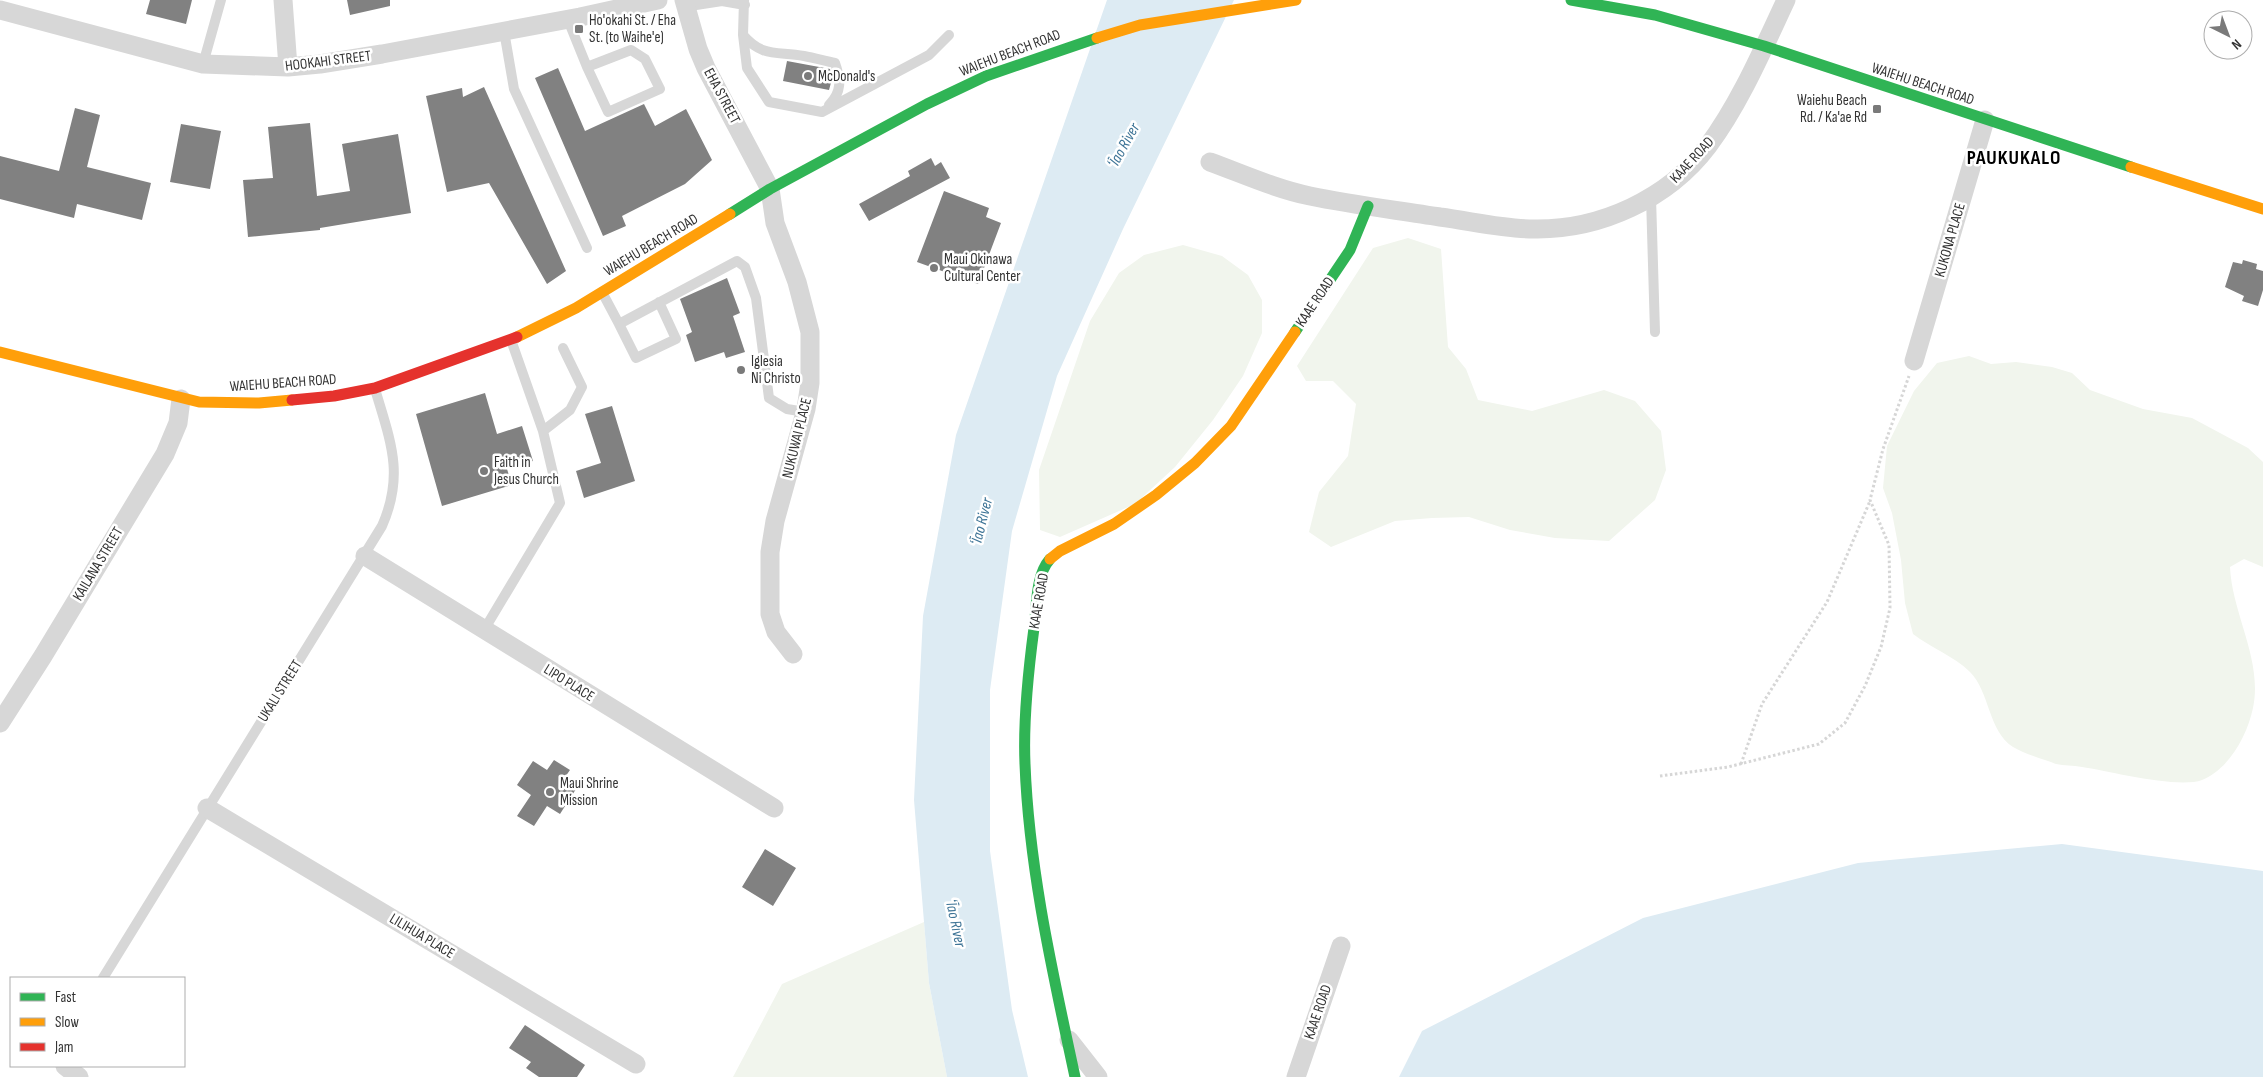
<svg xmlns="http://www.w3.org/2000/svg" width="2263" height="1077" font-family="'Sofia Sans Condensed',sans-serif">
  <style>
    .green { fill: #f1f5ed }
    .water { fill: #ddebf3 }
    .building { fill: #818181 }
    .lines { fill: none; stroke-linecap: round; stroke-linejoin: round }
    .path { stroke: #d6d6d6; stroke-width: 3; stroke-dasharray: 2.5 2.5; stroke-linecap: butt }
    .lane { stroke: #d7d7d7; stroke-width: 10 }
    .street { stroke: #d7d7d7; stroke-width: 19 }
    .fast { stroke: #30b455; stroke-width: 11 }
    .slow { stroke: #ff9f0a; stroke-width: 11 }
    .jam { stroke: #e5322d; stroke-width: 11 }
    .poi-dot { fill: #7a7a7a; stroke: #fff; stroke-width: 2 }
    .labels { text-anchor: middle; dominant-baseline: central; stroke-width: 5; stroke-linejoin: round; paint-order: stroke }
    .poi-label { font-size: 15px; fill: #333; stroke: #fff; text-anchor: start }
    .street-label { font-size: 15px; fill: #333; stroke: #fff }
    .water-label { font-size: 16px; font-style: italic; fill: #3f7597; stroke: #fff }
    .district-label { font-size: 20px; font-weight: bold; letter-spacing: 1px; fill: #000; stroke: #fff }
  </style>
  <rect width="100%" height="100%" fill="#fff"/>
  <path class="green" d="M1408 238 1441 249 1448 347 1466 369 1478 400 1532 411 1604 390 1635 401 1661 431 1666 470 1655 500 1609 541 1555 538 1510 530 1469 517 1432 518 1395 521 1331 547 1309 532 1319 492 1348 456 1356 404 1333 381H1306L1297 366 1373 248Z
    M1183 245 1222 256 1248 275 1262 300V333L1243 376 1213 420 1175 467 1135 504 1060 537 1040 530 1039 470 1090 321 1119 273 1144 255Z
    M1969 356 1991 364 2016 362 2052 367 2072 373 2090 390 2143 409 2192 418 2248 448 2263 462V567L2244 559 2230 567C2232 614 2263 660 2253 708 2247 736 2229 769 2202 780 2178 789 2109 771 2082 767 2073 765 2064 766 2056 764 2042 759 2025 754 2013 747 1988 731 1990 692 1970 672 1954 656 1931 648 1913 634L1905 603 1901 560 1892 513 1883 488 1887 446 1914 391 1937 363Z
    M924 922 929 983 947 1077H733L782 984Z"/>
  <path class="water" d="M1107 0H1234L1123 229 1057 376 1012 531 990 690V851L1012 1010 1028 1077H947L929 983 914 800 923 616 956 435Z
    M2062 844 2263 871V1077H1399L1422 1031 1643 918 1858 863Z"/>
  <path class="building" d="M150 0H192L186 24 146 14Z
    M347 0H390V6L350 15Z
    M787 61 830 69 832 79 829 90 783 81Z
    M558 68 585 131 644 104 655 126 686 109 712 160 685 184 622 216 626 226 603 236 535 78Z
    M484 87 566 271 547 284 489 183 447 192 426 96 462 88 463 97Z
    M75 108 100 115 87 167 151 183 142 220 77 204 74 218 0 199V156L59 171Z
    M310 123 317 196 350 191 342 144 398 134 411 213 320 228V230L248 237 243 180 273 178 268 127Z
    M181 124 221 131 210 189 170 182Z
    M931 158 935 166 941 162 950 178 869 221 859 204 910 176 908 171Z
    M944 191 989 208 986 217 1001 223 978 284 917 262Z
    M2243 260 2257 264 2256 269 2263 271V290L2258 306 2242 301 2244 296 2225 287 2233 262 2242 264Z
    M727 278 740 313 733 316 745 352 726 358 724 352 695 362 686 335 692 332 680 299Z
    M485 393 497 434 522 426 533 461 507 469 512 485 442 506 416 414Z
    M612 406 635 481 584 498 576 471 601 463 585 414Z
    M554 760 570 770 563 780 576 789 560 814 547 806 534 826 517 816 531 795 517 785 533 761 547 770Z
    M765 849 796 868 773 906 742 887Z
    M525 1025 585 1065 577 1077H539L526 1068 531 1062 509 1048Z"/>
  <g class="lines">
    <path class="path" d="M1741 764 1762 704 1827 602 1870 501
      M1660 776 1728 767 1819 744 1845 723 1865 686 1881 647 1890 608 1889 545 1870 500 1883 449 1909 376"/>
    <path class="lane" d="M690 0 696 5 722 1 745 5
      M744 0 743 35 747 68 769 102 822 112 929 55 949 35
      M568 20 587 67 631 50 645 59 660 89 608 112 587 67
      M504 31 514 89 587 248
      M743 35C763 58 777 51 804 56 815 58 825 61 835 63 841 80 842 92 829 105
      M203 64 221 0
      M1651 197 1655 332
      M602 292 619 324 737 261 745 267 756 298 769 398 787 409 805 412
      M619 324 636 358 676 339 659 302
      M543 431 570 410 582 387 563 348
      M484 630 560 503 543 431 511 340
      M103 978 382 526C405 474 390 440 375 389"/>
    <path class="street" d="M283 0 288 67
      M684 0 698 49 706 68 770 189 775 223 797 282 810 332V383L806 409 775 521 770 552V614L776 632 793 654
      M0 10 203 64 288 67 320 64 382 54 580 17 658 0
      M1210 162C1243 174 1276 189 1310 196 1353 205 1397 210 1440 217 1471 221 1503 229 1534 229 1600 230 1668 199 1708 146 1740 103 1763 49 1786 0
      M1914 361 1985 120
      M365 556 774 808
      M0 723 43 656 165 454 178 423 181 399
      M207 808 636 1064
      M1069 1040 1098 1077
      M65 1066 79 1077
      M1296 1077 1341 946"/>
    <path class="fast" d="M1571 0 1655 15 1764 46 2131 167
      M730 214 770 189 927 104 986 76 1097 38
      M1295 332 1350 250 1368 206
      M1050 559C1035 576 1037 607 1034 628 1028 673 1023 719 1025 764 1029 870 1053 974 1075 1077"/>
    <path class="slow" d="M1097 38 1140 25 1296 0
      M2131 167 2263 209
      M517 337 576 308 730 214
      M0 352 199 402 259 403 292 400
      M1050 559 1060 551 1114 524 1156 495 1195 463 1231 426 1295 332"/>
    <path class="jam" d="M292 400 334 396 375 388 517 337"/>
  </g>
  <g class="poi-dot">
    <rect x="574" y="24" width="10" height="10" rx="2.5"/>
    <circle cx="808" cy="76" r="5"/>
    <rect x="1872" y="104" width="10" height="10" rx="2.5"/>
    <circle cx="934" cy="268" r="5"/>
    <circle cx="741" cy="370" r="5"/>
    <circle cx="484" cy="471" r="5"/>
    <circle cx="550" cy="792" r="5"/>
  </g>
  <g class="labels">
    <g class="poi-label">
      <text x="589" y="20">Ho'okahi St. / Eha<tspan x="589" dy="17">St. (to Waihe'e)</tspan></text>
      <text x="818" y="76">McDonald's</text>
      <text x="1867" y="100" text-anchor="end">Waiehu Beach<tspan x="1867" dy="17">Rd. / Ka'ae Rd</tspan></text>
      <text x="944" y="259">Maui Okinawa<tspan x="944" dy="17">Cultural Center</tspan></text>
      <text x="751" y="361">Iglesia<tspan x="751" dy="17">Ni Christo</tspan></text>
      <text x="494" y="462">Faith in<tspan x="494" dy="17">Jesus Church</tspan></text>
      <text x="560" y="783">Maui Shrine<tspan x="560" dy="17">Mission</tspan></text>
    </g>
    <g class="street-label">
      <text transform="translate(1010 53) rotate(-21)">WAIEHU BEACH ROAD</text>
      <text transform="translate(328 61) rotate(-7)">HOOKAHI STREET</text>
      <text transform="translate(1923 84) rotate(18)">WAIEHU BEACH ROAD</text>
      <text transform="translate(722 96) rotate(62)">EHA STREET</text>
      <text transform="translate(1692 160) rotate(-47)">KAAE ROAD</text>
      <text transform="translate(1950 240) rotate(-74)">KUKONA PLACE</text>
      <text transform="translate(651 245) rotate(-31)">WAIEHU BEACH ROAD</text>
      <text transform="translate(1315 302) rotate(-56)">KAAE ROAD</text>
      <text transform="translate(283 383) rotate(-4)">WAIEHU BEACH ROAD</text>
      <text transform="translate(797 438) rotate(-76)">NUKUWAI PLACE</text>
      <text transform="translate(98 564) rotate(-59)">KAILANA STREET</text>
      <text transform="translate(1039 601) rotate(-80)">KAAE ROAD</text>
      <text transform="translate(569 683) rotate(32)">LIPO PLACE</text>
      <text transform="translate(280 691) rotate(-58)">UKALI STREET</text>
      <text transform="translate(422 936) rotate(31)">LILIHUA PLACE</text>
      <text transform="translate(1318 1012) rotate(-71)">KAAE ROAD</text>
    </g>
    <g class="water-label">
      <text transform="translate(1124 146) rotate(-61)">ʻĪao River</text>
      <text transform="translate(982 522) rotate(-76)">ʻĪao River</text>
      <text transform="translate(955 923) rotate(78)">ʻĪao River</text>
    </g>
    <g class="district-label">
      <text x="2014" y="158">PAUKUKALO</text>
    </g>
  </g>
  <rect x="10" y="977" width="175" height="90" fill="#ffffff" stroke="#adadad"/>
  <rect x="20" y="993" width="25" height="8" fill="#30b455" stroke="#adadad"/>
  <text x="55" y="1002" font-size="15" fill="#333333">Fast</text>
  <rect x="20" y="1018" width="25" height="8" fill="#ff9f0a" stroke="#adadad"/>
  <text x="55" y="1027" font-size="15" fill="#333333">Slow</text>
  <rect x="20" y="1043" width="25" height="8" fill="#e5322d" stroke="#adadad"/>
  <text x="55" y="1052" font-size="15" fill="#333333">Jam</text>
  <g transform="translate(2228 35) rotate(138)"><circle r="24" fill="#ffffff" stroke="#adadad"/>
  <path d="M0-4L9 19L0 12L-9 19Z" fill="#7a7a7a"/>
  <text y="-8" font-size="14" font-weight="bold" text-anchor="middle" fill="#333333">N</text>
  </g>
</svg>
